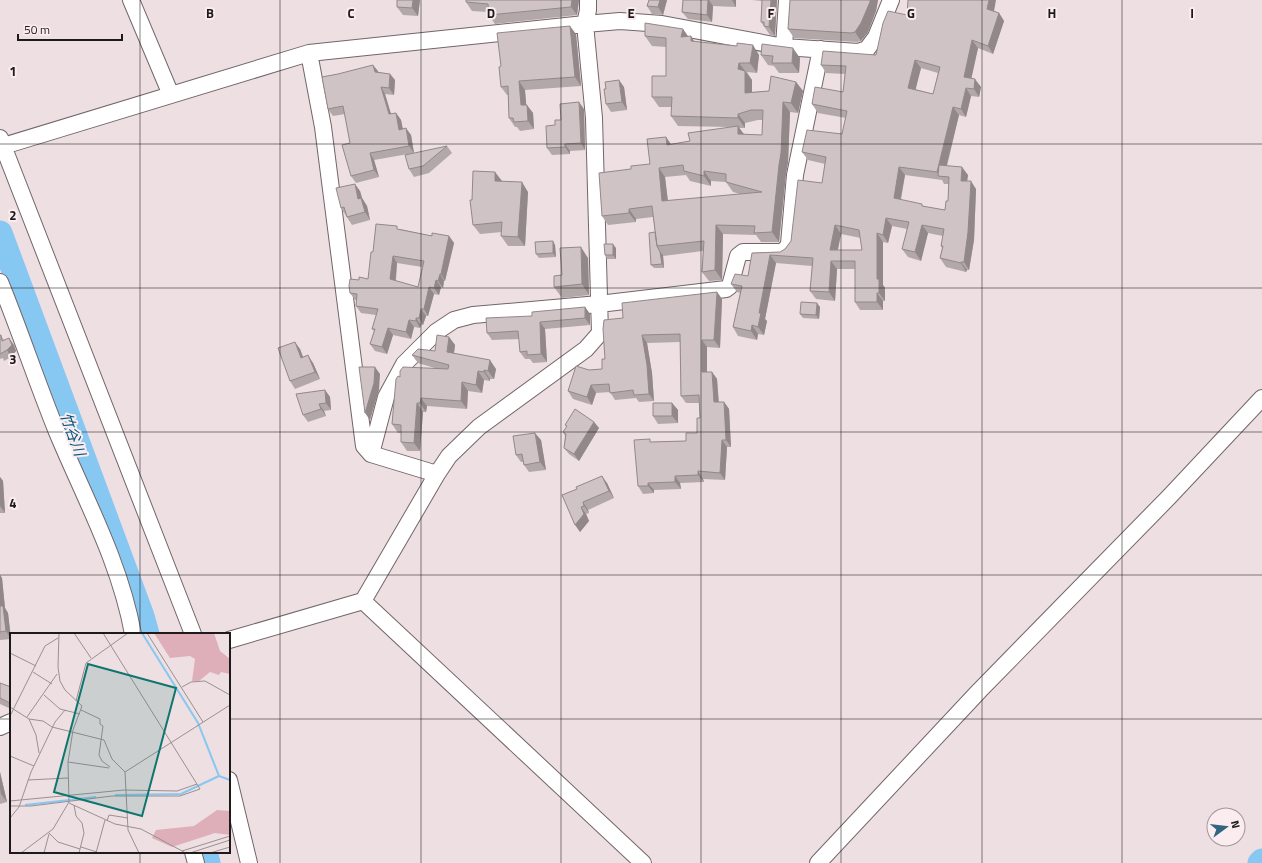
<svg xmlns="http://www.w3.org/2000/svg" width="1262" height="863" font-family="'Titillium Web','Noto Sans JP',sans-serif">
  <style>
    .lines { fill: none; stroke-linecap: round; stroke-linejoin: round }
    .river { stroke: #87c8f2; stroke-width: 25 }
    .minor-casing { stroke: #726669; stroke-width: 18 }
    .minor { stroke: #fff; stroke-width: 16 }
    .wall { fill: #b3a8a9; fill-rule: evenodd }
    .shaded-wall { fill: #92888a }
    .building { fill: #d0c3c5; stroke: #92888a; fill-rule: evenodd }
    .grid { fill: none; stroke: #1e191a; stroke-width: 1; stroke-opacity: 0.55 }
    .labels { text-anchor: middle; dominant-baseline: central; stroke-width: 4; stroke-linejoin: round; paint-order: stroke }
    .water-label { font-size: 15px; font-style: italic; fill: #00577f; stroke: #faecef }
    .inset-river { fill: none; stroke: #87c8f2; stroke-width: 2 }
    .inset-road { fill: none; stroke: #9a9092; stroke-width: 1 }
    .view { fill: #0f766e; fill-opacity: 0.15; stroke: #0f766e; stroke-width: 2 }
    .inset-edge { fill: none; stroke: #1e191a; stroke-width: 2 }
    .grid-label { font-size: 13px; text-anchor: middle; font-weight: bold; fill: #1e191a; stroke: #faecef; stroke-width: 4; stroke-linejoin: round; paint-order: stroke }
  </style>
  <rect width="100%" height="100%" fill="#eddfe2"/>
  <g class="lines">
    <path class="river" d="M0 233 142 616 147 634
      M205 852 208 863
      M1260 863 1262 861"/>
    <g class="minor-casing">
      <path id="minor" d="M131 0 171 95
        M784 47 787 0
        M309 53 323 127 364 446 371 454 437 474
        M0 138 193 634
        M0 147 309 53 585 24 620 21 662 24 784 47 858 52 867 49 876 37 891 0
        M0 282C20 331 37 383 57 432 85 499 120 562 133 634
        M371 454 386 397 404 364 436 332 454 320 473 315 599 304 726 289 730 286 738 256 743 252H781L786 249 789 244 795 175 821 49
        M363 601 643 863
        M229 640 363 601 437 474 449 456 479 427 586 349 600 333 594 118 585 24 588 10V0
        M0 727 11 722
        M229 780 249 863
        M193 852 196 863
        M818 863 980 690 1169 497 1262 398"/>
    </g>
    <use href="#minor" class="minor"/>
  </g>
  <path class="wall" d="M397 0H420L418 16 403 15 397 7Z
    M466 0H579L577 15 495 24 489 15V12L472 11 466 2Z
    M667 0 663 15 652 14 647 6Z
    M683 0H736V7L713 6 712 22 688 19 682 12Z
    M752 0H777L775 36 770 35 761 22 762 1Z
    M790 0H878L876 11 868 32 861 41 857 42 794 38 788 29Z
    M994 11 999 13 1004 21 993 54 978 48 971 78 981 87 979 97 971 96 966 117 959 115 947 166 968 175 967 181 976 189 974 240 969 270H967L966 272 946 267 940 258 942 248 941 246 943 236 928 233 921 261 908 257 902 249 907 229 892 226 888 243 883 242V285L885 288V301H883V310H860L855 302V269H837L835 301 816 299 810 291 812 266 776 263 765 319 767 321 764 335 758 334 757 340 738 336 733 327 740 293 737 292 731 284 748 276 752 253 780 252 785 249 791 241 822 183 825 164 808 160 802 152 842 134 846 118 818 113 812 104 843 92 845 74 826 73 821 65 876 55 907 15ZM921 68 938 73 933 94 915 89ZM905 175 942 180 944 184H949L948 201 945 210 924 207 901 200ZM841 234 861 238 862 250H838Z
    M683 29 688 37 694 41 759 55 757 73 747 72 752 80V92L769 91 796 82 803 91 798 113 790 112 788 162 786 174 779 242H761L756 235 723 234 722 280 709 281 702 272 703 251 663 256V255L664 268H654L651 265 655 232 653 217 636 219V222L608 225 602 216 631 169 650 164 666 137 671 144 690 141 731 127 678 126 671 116 672 107H659L652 97 666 76V47L652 46 645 36ZM758 120H763L762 135 744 134 739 128H745V123ZM686 175 690 181 711 186V181L726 182 733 192 740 194 668 201 665 177Z
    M576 34 581 86 525 90 526 105 533 113 534 129 520 131 517 127H515L509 118 508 95H507L501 87V66Z
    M761 55 800 58 799 73H779L774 66 768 65Z
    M378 71V72L390 74 395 80 394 95 385 94 391 114 396 113 401 120 403 129 411 135 414 153 374 160 379 177 356 183 351 176 350 143 345 114 333 116 328 109Z
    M624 87 627 110 611 112 606 104Z
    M584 109 585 150 570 151V154L552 155 547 148 555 125 561 120Z
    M447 146 452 153 429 173 414 177 409 169Z
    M495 172 502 182 528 192 525 246H508L501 236 502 232 480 234 473 225 472 200Z
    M360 191 362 198 367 206 370 220 352 225 341 208Z
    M400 229 432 236H449L454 243 445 281H444L443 288 441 287 439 295 434 294 428 316H426L423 325H421L420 328 414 327 411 339 393 335 387 354 375 351 370 344 374 331 372 329 376 315 361 313 356 306 357 300H355L350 293 359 280 368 279 373 252ZM397 263 422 267 418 287 396 281Z
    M555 245 556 257 539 258 536 254Z
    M616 248V259H607L605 255Z
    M588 258 589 295 562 298 554 287Z
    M717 292 722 299 720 348 707 347V372H712L717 379 719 402H724L729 409 731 447H727L725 480 703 479 704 482 680 483 681 489 654 490V493L643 494 638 486 652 442 686 441 697 433 700 418 699 403H686L681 396 680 342 647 343 652 373 654 401 639 402 636 398 615 400 610 392 596 393 592 405 573 399 568 391 589 370 602 369 605 359 623 318Z
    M585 307 590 314V325L545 329 547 362 533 363 530 359H525L520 352 519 339 492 340 487 333 532 316Z
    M820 307 819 319 803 318 800 314Z
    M0 335 4 340 14 345 16 351 11 357 4 361 3 358 0 359Z
    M449 337 455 345 454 353 496 369 494 379H490V381L484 380 482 393 468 391 467 409 427 406 426 412H423L420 451H407L401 442V433H398L392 424 400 377 438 369 418 363 412 355 435 351Z
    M300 349 303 357 313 363 320 379 295 389 290 381Z
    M325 390 330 397 331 410 324 411 326 416 308 422 303 415Z
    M672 403 678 410V423L658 424 653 416Z
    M594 422 599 428 579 461 569 454 564 448 565 436 563 432 567 427 565 425Z
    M541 440 546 470 529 472 524 465 523 462H521L516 455Z
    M0 477 3 481 5 513H0Z
    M607 483 614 498 588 510 589 513 586 514 589 521 580 532 562 495Z
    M0 575 2 578 5 608 8 613 11 639 0 640Z
    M0 683 11 687V709L0 704Z
    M0 772 7 802 0 804Z"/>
  <path class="shaded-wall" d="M413 0H420L418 16 412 8Z
    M572 0H579L577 15 571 7Z
    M660 0H667L663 15 658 7Z
    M708 0H709L713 6 712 22 707 15Z
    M732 0H736V7Z
    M771 0H777L775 36 769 27Z
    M870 0H878L876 11 868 32 861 41 855 32Z
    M989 0H996L993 17 987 9Z
    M999 13 1004 21 993 54 988 46Z
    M570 26 576 34 581 86 575 77Z
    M683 29 690 39 681 37Z
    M691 36 697 46 691 41Z
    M972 40 978 48 970 85 964 77Z
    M753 45 759 55 757 73 750 63Z
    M793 48 800 58 799 73 792 63Z
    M915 60 921 68 914 96 908 88Z
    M739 63 752 80V102L745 93 738 69Z
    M373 65 378 71 380 79 375 72Z
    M390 74 395 80 394 95 389 88Z
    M975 79 981 87 979 97 974 89Z
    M619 80 624 87 627 110 622 102Z
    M519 81 525 90 527 114 521 105Z
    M796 82 803 91 798 113 791 103Z
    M381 87 385 94 393 121 389 114Z
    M966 88 971 96 966 117 961 109Z
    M579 102 584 109 585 150 581 143Z
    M783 102 790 112 788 162 786 174 779 242 772 232Z
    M527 105 533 113 534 129 528 121Z
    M953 107 959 115 944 176H940L937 172Z
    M396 113 401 120 404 136 399 130Z
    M738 114 745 123V128L738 118Z
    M738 126 745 136 738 134Z
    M406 128 411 135 414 153 409 146Z
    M666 137 672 146 667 145Z
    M565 144 570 151V154L565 147Z
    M370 153 374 160 379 177 374 170Z
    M899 167 905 175 899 207 894 198Z
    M962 167 968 175 966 189 961 181Z
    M659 168 665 177 669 211 662 201Z
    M704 171 711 181V186L704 176Z
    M495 172 502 181 501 191 495 181Z
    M971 181 976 189 974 240 969 270 964 262Z
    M522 182 528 192 525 246 518 237Z
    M355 184 360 191 362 198 367 206 370 220 365 212 358 199Z
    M629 209 636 219V222L629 213Z
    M886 218 892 226 888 243 883 235Z
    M716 225 723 234 722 280 715 270Z
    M835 225 841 234 836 258 830 250Z
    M922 225 928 233 921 261 915 252Z
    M877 233 883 242V285L885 288V301L879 293 877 279Z
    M449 236 454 243 445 281 441 274Z
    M553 241 555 245 556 257 553 253Z
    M613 244 616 248V259L613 255Z
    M581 247 588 258 589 295 582 284Z
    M660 252 663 255 664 268 662 264Z
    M770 255 776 263 765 319 767 321 764 335 758 327 759 313Z
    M393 256 397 263 395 286 390 279Z
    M831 261 837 269 835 301 829 292Z
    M961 262 967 270 966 272 961 263Z
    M440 274 444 281 443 288 438 281Z
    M436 280 441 287 439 295 434 288Z
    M429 287 434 294 428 316 424 309Z
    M717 292 722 299 720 348 714 340Z
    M877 293 883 301V310L877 302Z
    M817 303 820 307 819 319 816 315Z
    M585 307 590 314V325L585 318Z
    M421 309 426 316 423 325 419 318Z
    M416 318 421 325 420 328 416 321Z
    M409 320 414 327 411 339 406 332Z
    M540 322 545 329 547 362 541 354Z
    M752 325 758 334 757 340 751 331Z
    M388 328 393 335 387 354 382 347Z
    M642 335 647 343 652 373 654 401 649 394Z
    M449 337 455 345 453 360 447 352Z
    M9 338 14 345 16 351 11 357 7 350Z
    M702 340 707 347V380L702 372Z
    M295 342 300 349 306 365 301 358Z
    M308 355 313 363 320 379 315 372Z
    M490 360 496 369 494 379 488 371Z
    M375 367 380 374 379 390 370 420 365 413Z
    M484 370 490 379V381L484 372Z
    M478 371 484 380 482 393 476 385Z
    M712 372 717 379 719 410 714 402Z
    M462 382 468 391 467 409 461 401Z
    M591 385 596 393 592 405 587 397Z
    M325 390 330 397 331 410 326 403Z
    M421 398 427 406 426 412 420 403Z
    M724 402 729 409 731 447 726 440Z
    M417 403 423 412 420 451 414 443Z
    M672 403 678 410V423L672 416Z
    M319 404 324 411 326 416 321 409Z
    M594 422 599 428 579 461 574 454Z
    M535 433 541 440 546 470 540 462Z
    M722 440 727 447 725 480 720 473Z
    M698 471 703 479 704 482 698 475Z
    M602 476 607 483 614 498 609 491Z
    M675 476 680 483 681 489 675 482Z
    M0 477 3 481 5 513 0 506Z
    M648 483 654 490V493L648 486Z
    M583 502 588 510 589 513 584 506Z
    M581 507 586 514 589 521 580 532 575 525Z
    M0 575 2 578 5 608 8 613 11 639 6 631 0 606Z
    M0 772 7 802 1 794 0 788Z"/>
  <path class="building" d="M397 0H413L412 8 397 7Z
    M466 0H572L571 7 489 15 488 4 466 2Z
    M649 0H660L658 7 647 6Z
    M683 0H708L707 15 682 12Z
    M762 0H771L769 27 764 26V22H761Z
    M790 0H870V2L861 23 855 32 851 33 788 29Z
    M908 0H989L987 9 999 13 988 46 972 40 964 77 975 79 974 89 966 88 961 109 953 107 937 172 899 167 894 198 922 204V206L945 210 946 201H948L949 177 938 176 939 165 962 167 961 181H971L968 232 964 262H961V263L940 258 943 246H941L944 229 922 225 915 252 902 249 909 222 886 218 883 235 877 233V279H879V293H877V302H855V261H831L829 292 810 291 813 258 770 255 759 313H761L758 327 752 325 751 331 733 327 742 286 731 284 735 274 748 276 752 253 780 252 785 249 791 241 798 180 822 183 826 157 802 152 807 130 842 134 847 111 812 104 815 87 843 92 846 66 821 65 823 51 876 55 883 23 888 11 907 15ZM915 60 940 67 933 94 908 88ZM835 225 859 230 862 250H830Z
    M645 23 683 29 681 37 691 36V41L737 46V43L753 45 750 63H739L738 69 745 71V93L769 91 771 76 796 82 791 103 783 102 781 153 779 165 772 232 754 233 755 226 716 225 715 270 702 272 704 241 657 246 652 206 629 209V213L602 216 599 173 631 169V166L650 164 647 139 666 137 667 145 690 141 688 133 738 126V134L762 135 763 110H751L738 114V118L671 116 672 97H652V76H666V38L645 36ZM683 165 684 171 704 176V171L726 174V182L762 192 662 201 659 168Z
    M570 26 575 77 519 81 521 105H527L528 121 514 122 513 118H509L508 86 501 87 499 67 501 66 497 33Z
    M762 44 793 48 792 63H772L773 56 761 55Z
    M373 65 375 72 390 74 389 88 381 87 389 114 396 113 399 130 406 128 409 146 370 153 374 170 351 176 342 145 350 143 343 106 328 109 322 77 338 74Z
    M619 80 622 102 606 104 604 89H606L605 82Z
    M579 102 581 143 565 144V147L547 148 546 126 555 125V120H561L560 104Z
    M447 146 423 166 409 169 405 155Z
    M473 171 495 172V181L522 182 518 237 501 236 502 222 473 225 470 200H472Z
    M355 184 358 199 361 198 365 212 347 217 344 207 341 208 336 188Z
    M376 224 397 226V229L432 236V233L449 236 441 274H440L438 281 436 280 434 288 429 287 424 309H421L419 318H416V321L409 320 406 332 388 328 382 347 370 344 375 329H372L378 309 356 306 357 294 350 293 349 286 350 279 359 280V277L368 279 371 252H373ZM393 256 424 261 418 287 390 279Z
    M655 232 657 246 660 252 662 264 651 265 649 233Z
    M553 241V253L536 254 535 242Z
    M604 244H613V255H605Z
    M581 247 582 284 554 287V276L562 275 560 248Z
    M717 292 714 340H702V372H712L714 402H724L726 440H722L720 473 698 471V475L675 476V482L648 483V486H638L634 440 650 439V442L686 441V433H697V418H700L699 395 681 396 680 334 642 335 647 365 649 394 634 395 633 390 610 393 609 384 591 385 587 397 568 391 576 366 589 370 602 369V359H605L603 329 604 320 623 318 622 303Z
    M801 302 817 303 816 315 800 314Z
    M585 307V318L540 322 541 354 527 355V351L520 352 518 331 487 333 486 318 532 316V312Z
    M0 335H1L2 341 9 338 12 345 7 350 0 354Z
    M437 335 449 337 447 352 490 360 488 371 484 370V372L478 371 476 385 462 382 461 401 421 398 420 403H417L414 443 401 442V425L392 424 396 379 398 376 400 377V371L403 367 448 369 449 365 412 355 418 349 435 351Z
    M295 342 301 358 308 355 315 372 290 381 278 348Z
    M359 367H375L374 383 365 413Z
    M325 390 326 403 319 404 321 409 303 415 296 394Z
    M653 403H672V416H653Z
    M575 409 594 422 574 454 564 448 566 434 563 432 567 426 565 425Z
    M535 433 540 462 524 465 522 454 516 455 513 436Z
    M602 476 609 491 583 502 584 506 581 507 584 514 575 525 562 495 577 489 576 487Z
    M0 606H3L6 631 0 632Z
    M0 683 11 687V700L10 703 0 698Z"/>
  <path class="grid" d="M140 0V634M280 0V863M421 0V863M561 0V863M701 0V863M841 0V863M982 0V863M1122 0V863M0 144H1262M0 288H1262M0 432H1262M0 575H1262M0 719H11M229 719H1262M140 852V863"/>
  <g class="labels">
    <g class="water-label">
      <text transform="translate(73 434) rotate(70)">竹谷川</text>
    </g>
  </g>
  <g transform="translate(10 633)">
    <rect width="220" height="220" fill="#eddfe2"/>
    <path d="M144 0H204L210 18 220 26V41L211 39 209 42 200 39 189 48H182L185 26 180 23 160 25ZM207 177 220 178V202L205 200 162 214 142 205 146 197 184 193Z" fill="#dfafb9"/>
    <path class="inset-river" d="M132 0 188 90 209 143 220 147M105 162 171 161 209 143M15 172 86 164"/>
    <path class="inset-road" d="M64 0 81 25M137 0 193 89M0 20 26 33M23 39 42 51M172 54 181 49 195 48 220 62M34 62 50 76 70 81M66 68 76 30 118 0M0 74 19 86 33 88 42 94 94 107 102 126 115 139 118 197 129 220M71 77 90 86V91L93 93 89 122 92 128 100 134M0 83 35 13 48 5M17 84 47 41M19 86 26 102 29 120M0 123 24 133M58 129 99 135M115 139 220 72M18 147 58 145M0 168 114 157 167 158 187 151M59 170 105 191 131 196 174 219M64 172 66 183 72 190 74 200 69 220M0 173H21L102 163H170L190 156 93 0M0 185 9 174 21 139 45 89 55 77M97 188 99 182 118 185M39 200 48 209 70 216M71 214 87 219M172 218 220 203M11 220 43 196 59 169 58 129 63 97 72 73 55 57 50 48 48 34 49 0M34 220 39 201M86 220 95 187M180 220 220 207M200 220 220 214"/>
    <path class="view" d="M78 31 166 55 132 183 44 159Z"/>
    <rect width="220" height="220" class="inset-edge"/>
  </g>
  <g class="grid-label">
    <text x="210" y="18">B</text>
    <text x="351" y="18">C</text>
    <text x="491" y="18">D</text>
    <text x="631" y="18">E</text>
    <text x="771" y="18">F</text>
    <text x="911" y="18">G</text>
    <text x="1052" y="18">H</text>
    <text x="1192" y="18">I</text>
    <text x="13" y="76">1</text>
    <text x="13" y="220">2</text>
    <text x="13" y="364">3</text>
    <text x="13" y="508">4</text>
  </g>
  <g transform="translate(1226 827) rotate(75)"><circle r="19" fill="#faecef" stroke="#a2989a"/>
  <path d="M0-3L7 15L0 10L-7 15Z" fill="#336482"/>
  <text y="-6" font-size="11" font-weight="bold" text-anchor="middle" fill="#1e191a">N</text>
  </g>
  <path d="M18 34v6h104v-6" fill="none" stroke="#1e191a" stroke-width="2"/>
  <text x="24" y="34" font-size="12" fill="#1e191a" stroke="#faecef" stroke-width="3" paint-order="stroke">50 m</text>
</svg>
